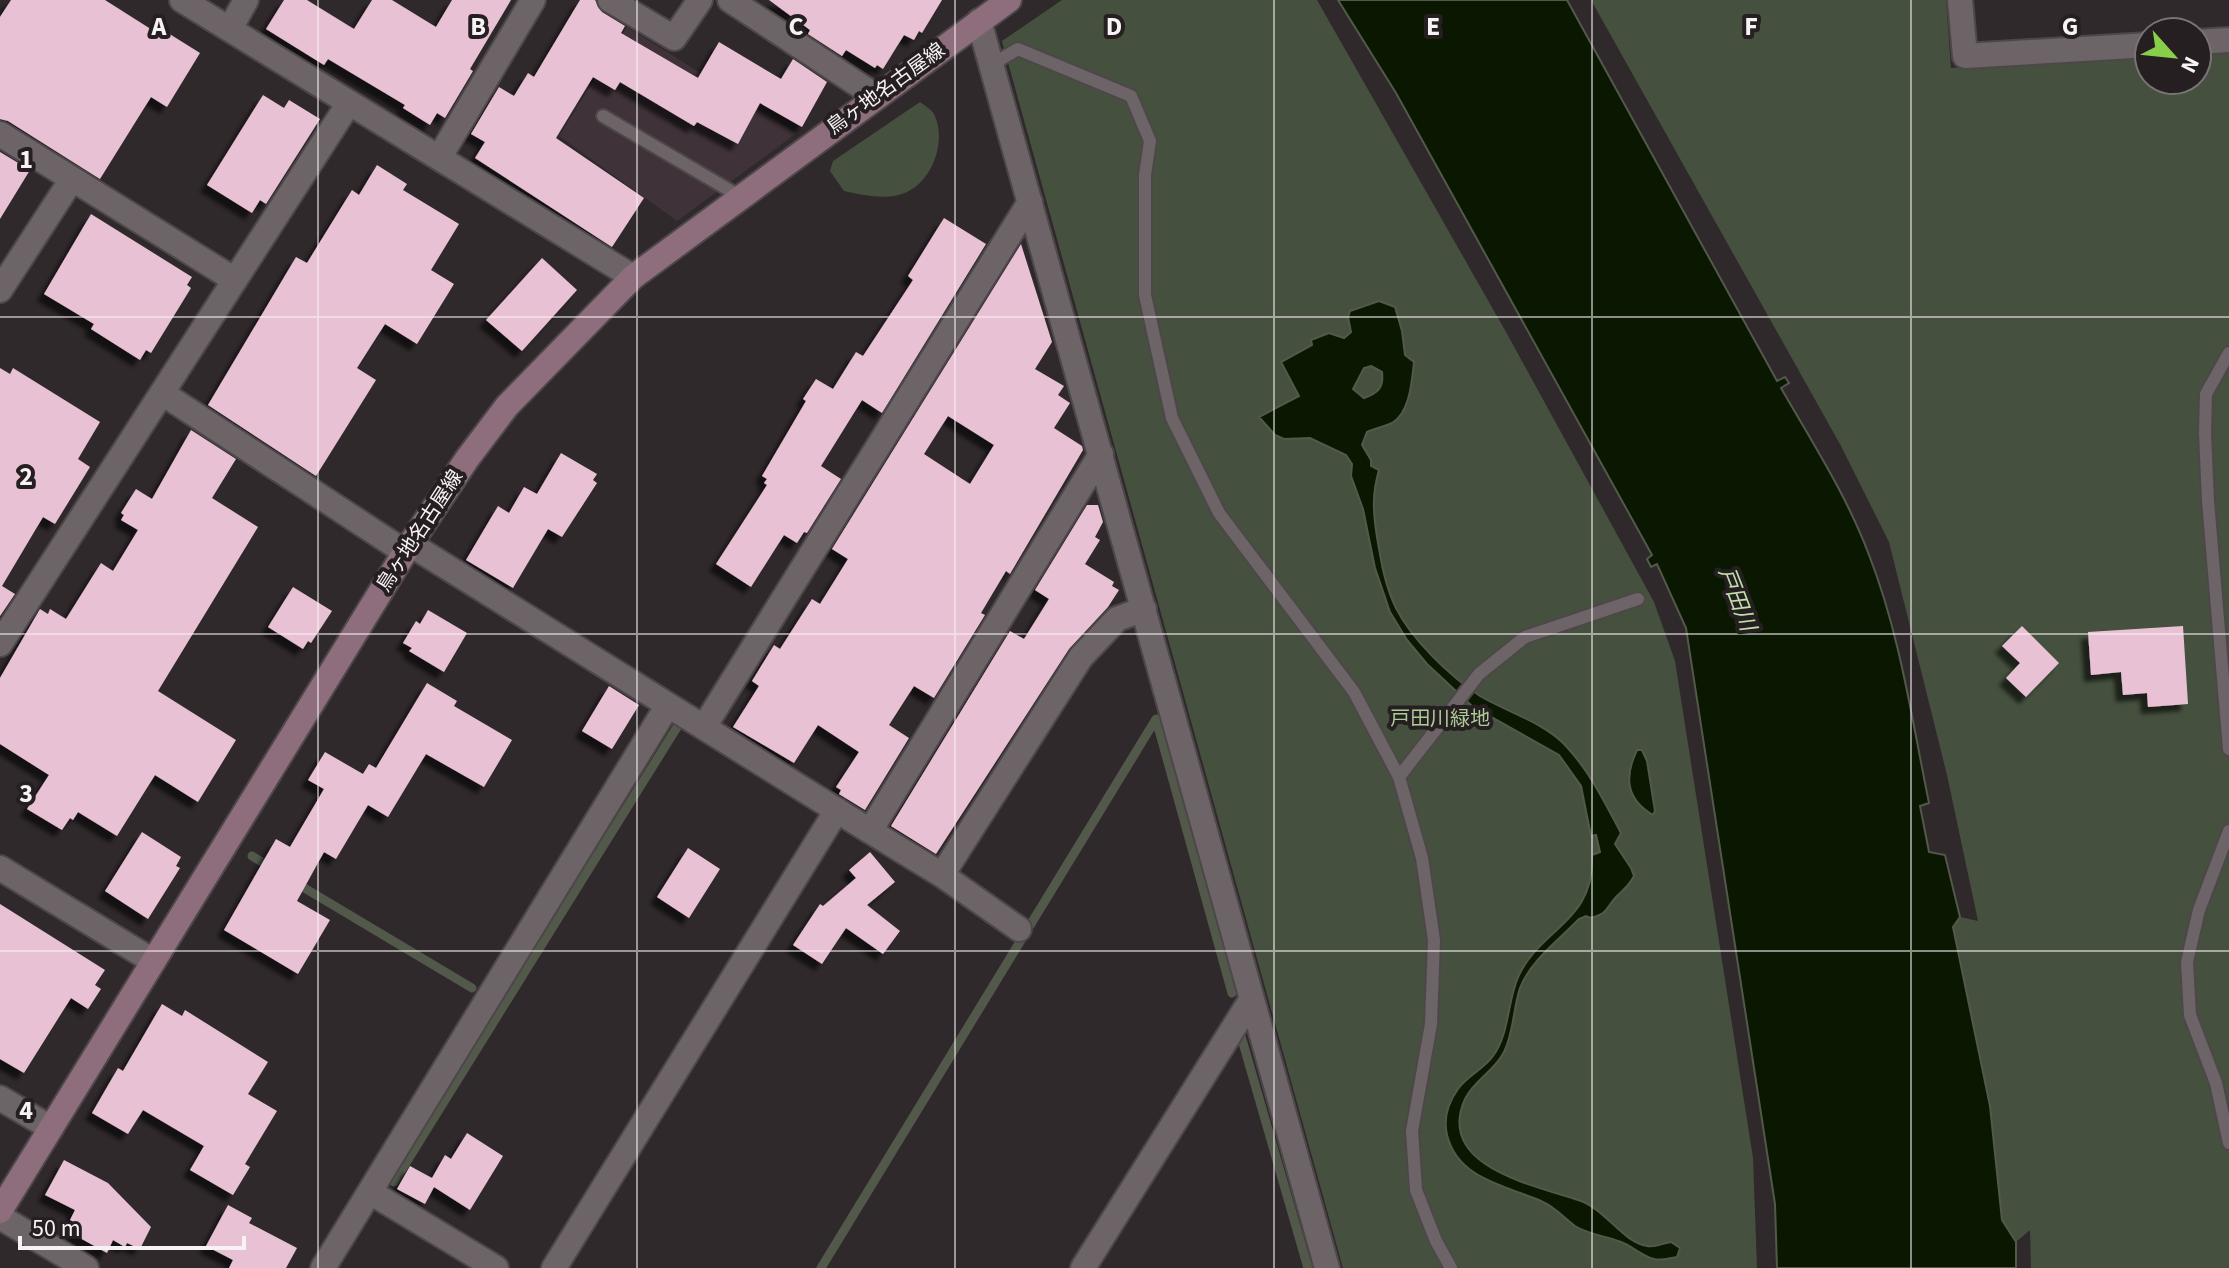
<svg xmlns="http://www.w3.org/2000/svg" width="2229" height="1268" font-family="'Source Sans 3','Noto Sans JP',sans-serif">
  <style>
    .built { fill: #3f3238 }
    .green { fill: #45513e }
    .water { fill: #0b1801; stroke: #52594a; stroke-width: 2; fill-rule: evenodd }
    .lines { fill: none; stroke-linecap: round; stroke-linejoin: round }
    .stream { stroke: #52594a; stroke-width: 9 }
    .building { fill: #e8c2d4; fill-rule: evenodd; filter: url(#shadow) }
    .service-casing { stroke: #4e474a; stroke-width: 16 }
    .minor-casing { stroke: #4e474a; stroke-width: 28 }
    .tertiary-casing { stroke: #4e474a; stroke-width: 28 }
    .secondary-casing { stroke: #4e474a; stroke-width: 28 }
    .service { stroke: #6c6467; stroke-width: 12 }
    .minor { stroke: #6c6467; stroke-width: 24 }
    .tertiary { stroke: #6c6467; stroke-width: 24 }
    .secondary { stroke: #8e6e7d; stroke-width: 24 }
    .grid { fill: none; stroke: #f7f2f4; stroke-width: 2; stroke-opacity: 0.55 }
    .labels { text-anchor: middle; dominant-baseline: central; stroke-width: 8; stroke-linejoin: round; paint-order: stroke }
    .street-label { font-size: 20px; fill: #f7f2f4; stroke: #261f22 }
    .park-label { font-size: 20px; fill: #accb96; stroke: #261f22 }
    .water-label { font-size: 22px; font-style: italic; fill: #c0e0aa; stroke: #261f22 }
    .grid-label { font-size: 26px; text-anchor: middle; font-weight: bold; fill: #f7f2f4; stroke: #261f22; stroke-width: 8; stroke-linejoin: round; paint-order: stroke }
  </style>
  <defs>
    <filter id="shadow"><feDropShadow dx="-7" dy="7" stdDeviation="2" flood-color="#0009"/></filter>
  </defs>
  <rect width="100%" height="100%" fill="#30292c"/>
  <path class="built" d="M627 27 797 133 677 221 559 136Z"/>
  <path class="green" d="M1062 0H1317L1506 332 1654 602 1675 661 1753 1158 1757 1268H1343L1002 41Z
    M1591 0H1946L1951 68 2149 55V80H2197V52L2229 50V1268H2031L2030 1230 2016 1242 2002 1220 1990 1106 1953 927 1960 917 1978 921 1947 775 1889 542 1841 446Z
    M920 102C924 105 932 110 934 114 947 140 933 180 907 192 888 201 863 195 844 191L830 171 833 161Z"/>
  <path class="water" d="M1338 0H1567L1777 381 1785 377 1789 383 1781 388C1812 442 1847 496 1869 555 1900 634 1912 720 1929 803L1920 806 1929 852 1945 855 1960 917 1953 927 1990 1106 2002 1220 2016 1242V1268H1777L1775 1204 1686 628 1657 564 1651 567 1647 559 1652 555 1396 93Z
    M1379 301 1395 307 1402 331 1405 355 1414 362C1412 380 1410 413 1392 423 1384 427 1375 428 1367 432L1362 445 1371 460V466L1379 470C1372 494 1373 512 1377 537 1381 561 1385 586 1396 608 1412 640 1450 676 1480 696 1507 712 1543 722 1565 745 1589 770 1605 803 1621 833L1615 844 1631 868 1634 876C1628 887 1624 889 1616 897 1605 909 1609 913 1591 918L1586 916 1579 919C1560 939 1530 961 1520 988 1513 1009 1514 1032 1504 1052 1495 1071 1474 1080 1465 1099 1435 1166 1533 1185 1578 1200 1605 1208 1622 1242 1647 1246 1655 1248 1663 1243 1671 1242L1680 1248 1677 1257C1670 1258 1660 1261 1654 1259 1642 1256 1632 1246 1621 1242 1607 1236 1589 1235 1575 1226 1563 1217 1555 1207 1541 1201 1504 1185 1458 1179 1447 1135 1443 1118 1448 1103 1458 1089 1467 1076 1484 1069 1493 1056 1510 1033 1507 1000 1519 975 1542 927 1595 922 1592 855L1600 852 1596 835 1591 836 1581 786 1559 755 1472 706 1427 664 1407 640 1390 612 1375 568 1363 509 1351 476 1352 464 1346 455 1310 438 1284 439 1275 435 1259 417 1299 396 1281 362 1312 345 1311 340 1329 333 1344 338 1351 332 1348 317 1350 311ZM1371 366 1382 372C1384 388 1378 393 1364 398L1353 389 1364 368Z
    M1637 750H1642L1647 761 1655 811 1653 815C1626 799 1624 777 1637 750Z"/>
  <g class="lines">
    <path class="stream" d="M252 856 273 869
      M296 883 472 988
      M1241 1036 1308 1268
      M394 1182 679 724
      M821 1268 1156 719 1232 993"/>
  </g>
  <path class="building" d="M11 0H105L157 33 160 28 200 53 167 107 151 97 100 179 8 121 0 119V17Z
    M284 0H307L354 29 372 0H392L436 27 452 0H511L470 69 473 71 445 118 437 113 430 125 403 108 405 105 328 59 324 65 266 29Z
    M580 0H595L602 12 625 26 621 33 698 78 719 42 781 79 793 59 827 82 802 127 760 103 738 144 697 122 694 126 620 82 615 90 593 77 556 138 644 198 612 247 475 158 485 142 471 134 499 87 514 96 528 73 534 77Z
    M769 0H942L922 33 919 31 914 40 904 35 883 69 877 65 875 68 846 50 842 56 808 34 810 30Z
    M263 95 284 108 289 100 320 119 266 204 260 200 252 213 207 185Z
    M0 152 30 170 0 219Z
    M377 165 407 184 403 190 459 224 431 270 454 284 417 344 385 324 357 368 376 380 316 476 208 405 296 257 307 263 352 190 359 195Z
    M91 214 192 277 187 285 191 288 151 353 146 350 140 360 91 329 94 324 44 294Z
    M944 218 986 244 882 413 862 400 821 466 841 479 807 533 804 532 797 543 784 535 751 587 716 564 767 485 764 483 767 479 762 476 806 401 803 399 816 379 833 389 856 352 863 356 913 280 908 276Z
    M1021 244 1052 342 1035 369 1064 386 1058 395 1070 403 1054 428 1082 446 1083 450 1010 574 1006 571 981 613 985 615 934 698 914 686 889 725 909 738 865 810 839 794 841 790 836 787 859 752 818 725 794 763 733 727 759 686 752 681 774 645 780 649 812 599 820 604 848 559 832 549ZM948 416 994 445 970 484 924 454Z
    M542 258 577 290 522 351 486 320Z
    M0 368 10 374 13 368 100 422 78 459 90 467 55 524 43 517 2 586 15 594 0 616Z
    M191 430 236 459 212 498 258 527 158 691 236 740 198 802 155 775 117 836 78 812 73 820 70 818 62 830 27 809 49 775 0 744V678L40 609 48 614 50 609 66 619 101 563 113 571 138 530 121 520 124 515 121 513 136 489 152 499Z
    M561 453 597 474 593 480 597 483 562 537 548 529 513 588 466 560 498 506 509 513 524 487 537 494Z
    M1087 505H1098L1103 522 1095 537 1100 540 1085 564 1114 582 1112 586 1119 590 1108 607 1069 649 936 854 891 826 1010 631 1024 639 1049 599 1035 590Z
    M293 587 332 611 311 643 308 641 303 649 268 627Z
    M428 610 467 633 444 672 409 651 412 648 403 643 416 621 420 624Z
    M2022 626 2059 663 2026 697 2006 678 2020 663 2002 646Z
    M2183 626 2188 704 2148 707 2147 693 2123 695 2121 672 2091 675 2088 632Z
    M427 683 457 701 454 706 512 740 484 787 426 754 388 817 368 805 336 859 324 852 297 901 330 920 298 974 224 930 276 839 290 847 324 789 308 780 325 752 363 774 369 764 376 768Z
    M609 686 639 705 612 749 582 731Z
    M142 832 181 857 176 866 180 868 148 919 105 891Z
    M688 848 720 869 689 918 657 897Z
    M870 852 895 882 867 905 900 931 883 954 846 928 822 964 793 945 820 904 823 906 856 878 849 870Z
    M0 904 105 970 95 985 101 989 88 1009 71 998 24 1073 0 1059Z
    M162 1004 182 1016 185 1010 268 1062 248 1094 277 1111 245 1164 250 1167 233 1195 190 1170 204 1146 143 1110 128 1134 92 1113 118 1068 123 1071Z
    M467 1133 503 1156 470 1210 434 1187 425 1204 397 1189 410 1166 432 1178 445 1155 451 1159Z
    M64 1160 108 1183 151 1227 140 1249 127 1243 125 1247 113 1240 107 1253 71 1233 76 1223 70 1220 75 1210 45 1195Z
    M228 1205 252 1218 249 1223 297 1248 286 1268H229L233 1260 206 1246Z"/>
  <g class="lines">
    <g class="service-casing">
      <path id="service" d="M991 65 1018 49 1131 96 1150 141 1145 175V295L1172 418 1219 513 1354 692 1399 777 1422 858 1434 940 1431 1024 1412 1131 1416 1190 1436 1241 1451 1268
        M603 116 741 197
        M2229 353 2206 394 2205 433 2208 501 2229 749
        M1399 777 1479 674 1525 637 1638 599
        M2229 831 2199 910 2187 962 2190 1015 2216 1083 2229 1143"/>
    </g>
    <g class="minor-casing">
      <path id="minor" d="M182 0 633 277
        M610 0 674 38 700 0
        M730 0 877 97
        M1960 0 1965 56 2149 45
        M979 21 1327 1268
        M230 29 246 0
        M2197 42 2229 40
        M0 134 235 280
        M439 158 533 0
        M0 290 72 179
        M162 393 405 552
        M410 544 870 831 1101 454
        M0 644 349 103
        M704 727 1030 202
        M870 831 942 875 1081 657 1117 619 1144 609
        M942 875 1019 929
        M0 1098 51 1128
        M370 1192 496 1268
        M0 1217 86 1268
        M323 1268 668 705
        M554 1268 837 810
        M1083 1268 1251 1000"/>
    </g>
    <g class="tertiary-casing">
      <path id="tertiary" d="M0 868 153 961"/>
    </g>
    <g class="secondary-casing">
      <path id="secondary" d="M0 1211 405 552 467 459 507 406 633 277 1009 0"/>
    </g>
    <use href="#service" class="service"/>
    <use href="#minor" class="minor"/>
    <use href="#tertiary" class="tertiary"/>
    <use href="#secondary" class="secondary"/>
  </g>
  <path class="grid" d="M318 0V1268M637 0V1268M955 0V1268M1274 0V1268M1592 0V1268M1911 0V1268M0 317H2229M0 634H2229M0 951H2229"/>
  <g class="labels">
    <g class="street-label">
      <text transform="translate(886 89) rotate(-36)">鳥ヶ地名古屋線</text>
      <text transform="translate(420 531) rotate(-57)">鳥ヶ地名古屋線</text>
    </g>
    <g class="park-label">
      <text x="1440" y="719">戸田川緑地</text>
    </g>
    <g class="water-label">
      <text transform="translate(1737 599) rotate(69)">戸田川</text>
    </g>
  </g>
  <g class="grid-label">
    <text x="159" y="35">A</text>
    <text x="478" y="35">B</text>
    <text x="796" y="35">C</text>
    <text x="1114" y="35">D</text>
    <text x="1433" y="35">E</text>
    <text x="1751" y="35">F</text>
    <text x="2070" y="35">G</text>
    <text x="26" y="168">1</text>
    <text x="26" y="485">2</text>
    <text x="26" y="802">3</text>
    <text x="26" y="1119">4</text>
  </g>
  <g transform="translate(2173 56) rotate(117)"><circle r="38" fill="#261f22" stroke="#7a7376" stroke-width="2"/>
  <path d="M0-6L14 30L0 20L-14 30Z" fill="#88cf49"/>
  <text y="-12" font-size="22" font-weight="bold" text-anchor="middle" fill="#f7f2f4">N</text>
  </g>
  <path d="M20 1236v12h224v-12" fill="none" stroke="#f7f2f4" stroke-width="4"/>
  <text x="32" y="1236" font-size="24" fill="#f7f2f4" stroke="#261f22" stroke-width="6" paint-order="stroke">50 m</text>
</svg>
